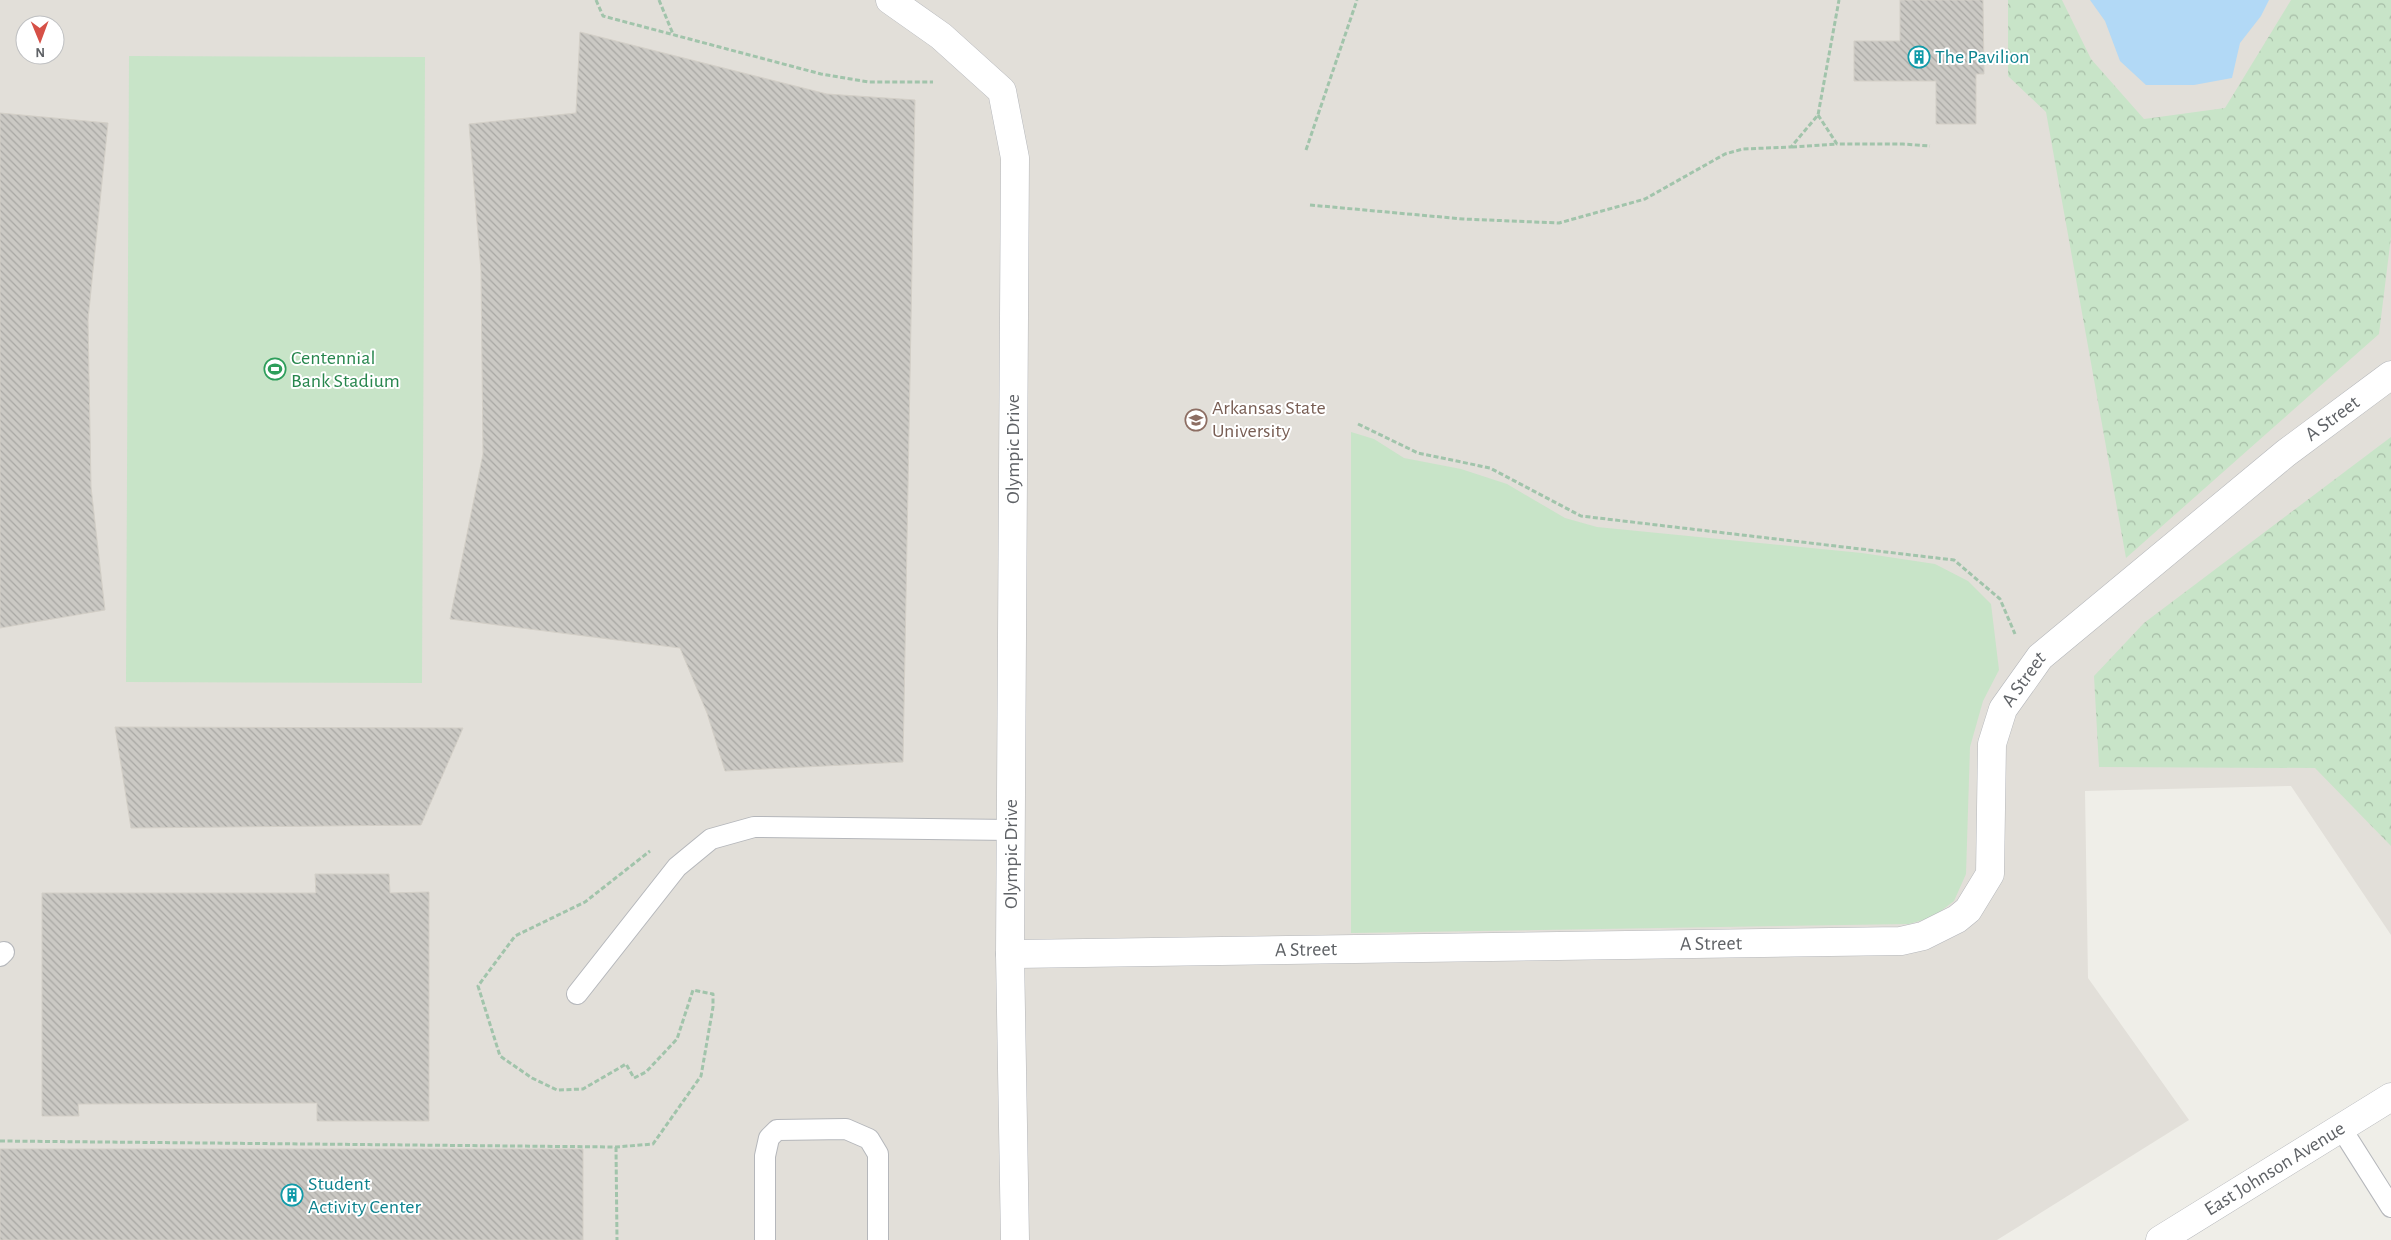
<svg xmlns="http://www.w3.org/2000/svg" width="2391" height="1240" font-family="'Alegreya Sans',sans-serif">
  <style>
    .education { fill: #e2dfd9; fill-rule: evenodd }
    .grass { fill: #c8e4c8 }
    .forest { fill: url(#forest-crowns) }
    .water { fill: #b2d9f6 }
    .building { fill: url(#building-back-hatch); stroke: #d3cfc7 }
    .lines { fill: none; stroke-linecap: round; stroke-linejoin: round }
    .service-casing { stroke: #b5b7bb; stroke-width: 22 }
    .minor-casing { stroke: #b5b7bb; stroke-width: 29 }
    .secondary-casing { stroke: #b4b6ba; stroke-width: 29 }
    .path { stroke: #a1c4ab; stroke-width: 3; stroke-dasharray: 5 2.5; stroke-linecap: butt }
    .service { stroke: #fff; stroke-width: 20 }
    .minor { stroke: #fff; stroke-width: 28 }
    .secondary { stroke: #fff; stroke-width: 28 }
    .labels { text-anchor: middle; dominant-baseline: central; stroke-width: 4; stroke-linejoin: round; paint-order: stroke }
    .culture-label { font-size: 20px; fill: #0d838f; stroke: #fff; text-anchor: start }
    .leisure-label { font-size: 20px; fill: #27864d; stroke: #fff; text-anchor: start }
    .education-label { font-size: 20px; fill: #785e54; stroke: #fff; text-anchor: start }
    .street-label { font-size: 20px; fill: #5f6266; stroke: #fff }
  </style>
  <defs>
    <pattern id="forest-crowns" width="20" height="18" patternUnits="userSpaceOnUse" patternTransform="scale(1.25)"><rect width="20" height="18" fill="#c8e4c8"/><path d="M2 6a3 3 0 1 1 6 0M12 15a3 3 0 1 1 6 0" fill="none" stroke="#a6bca6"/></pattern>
    <pattern id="building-back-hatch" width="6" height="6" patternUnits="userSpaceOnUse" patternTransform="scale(1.25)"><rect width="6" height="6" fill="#cbc9c4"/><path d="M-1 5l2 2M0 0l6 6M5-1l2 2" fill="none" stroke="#a8a7a3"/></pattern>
  </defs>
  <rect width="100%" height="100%" fill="#efeee8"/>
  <path class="education" d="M0 0H2391V935L2291 786 2085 791 2088 978 2189 1120 1997 1240H0ZM25 25H55V55H25Z"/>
  <path class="grass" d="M129 56 425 57 422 683 126 682Z
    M1351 432 1374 439 1404 458 1461 469 1507 484 1565 518 1597 527 1862 553 1935 564 1968 581 1991 604 1999 670 1983 701 1970 747 1966 874 1954 901 1933 917 1909 924 1351 933Z"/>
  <path class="forest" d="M2008 0H2062L2091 59 2144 119 2225 108 2291 0H2391V237L2379 334 2126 558 2046 112 2008 76Z
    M2391 437V846L2315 768 2099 767 2094 676 2144 623Z"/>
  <path class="water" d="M2090 0H2269L2261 16 2240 43 2232 78 2194 85H2146L2120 61 2105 21Z"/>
  <path class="building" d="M1900 0H1983L1984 74H1976V124H1936V81H1854V41H1900Z
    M580 32 827 94 915 100 903 762 725 771 707 713 680 648 450 619 483 454 481 271 469 124 576 113Z
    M0 113 108 123 88 320 91 487 105 610 0 628Z
    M115 727 463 728 421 825 131 828Z
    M315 874H389L390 893 429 892V1121H317V1103L78 1104 79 1116H42V893H316Z
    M0 1149H583V1240H0Z"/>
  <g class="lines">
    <g class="service-casing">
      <path id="service" d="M0 956 4 952
        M577 994 677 867 711 839 754 827 1011 830
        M2341 1128 2391 1207
        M765 1240V1156L769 1138 777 1130 846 1129 869 1139 878 1154V1240"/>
    </g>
    <g class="minor-casing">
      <g id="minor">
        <path d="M890 0 941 36 1002 91 1015 158 1010 954 1015 1240"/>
        <path id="s1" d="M1010 954 1901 941 1923 936 1957 919 1968 910 1990 874 1992 744 2003 709 2040 657 2286 453 2391 375"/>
      </g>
    </g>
    <g class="secondary-casing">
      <g id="secondary">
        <path id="s2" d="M2160 1240 2391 1097"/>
      </g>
    </g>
    <path class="path" d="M596 0 603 16 821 74 869 82H933
      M659 0 673 34
      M1818 115 1837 144H1903L1930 146
      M1792 147 1837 144
      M1306 150 1357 0
      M1310 205 1463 219 1559 223 1645 199 1725 154 1743 149 1791 147 1818 115 1839 0
      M1358 424 1418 453 1490 468 1581 516 1954 560 2000 599 2015 634
      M0 1141 616 1147 653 1144 701 1076 713 1007V994L693 990 677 1039 646 1072 634 1078 626 1064 583 1089 557 1090 532 1078 500 1056 478 986 515 936 585 902 650 851
      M616 1147 617 1240"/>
    <use href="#service" class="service"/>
    <use href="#minor" class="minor"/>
    <use href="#secondary" class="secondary"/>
  </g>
  <defs>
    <g id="building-ring" transform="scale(1.125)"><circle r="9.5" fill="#fff" stroke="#0f9aa8" stroke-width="1.5"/><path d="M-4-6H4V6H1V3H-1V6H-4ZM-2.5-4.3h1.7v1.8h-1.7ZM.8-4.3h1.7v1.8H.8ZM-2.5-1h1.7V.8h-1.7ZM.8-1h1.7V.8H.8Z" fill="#0f9aa8"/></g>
    <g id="stadium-ring" transform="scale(1.125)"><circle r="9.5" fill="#fff" stroke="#2e9e5b" stroke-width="1.5"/><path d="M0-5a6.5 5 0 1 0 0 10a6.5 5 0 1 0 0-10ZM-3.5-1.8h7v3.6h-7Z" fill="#2e9e5b"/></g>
    <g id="university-ring" transform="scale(1.125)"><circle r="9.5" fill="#fff" stroke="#8d6e63" stroke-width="1.5"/><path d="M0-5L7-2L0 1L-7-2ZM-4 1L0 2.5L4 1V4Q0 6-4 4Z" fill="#8d6e63"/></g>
  </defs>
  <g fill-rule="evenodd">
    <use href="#building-ring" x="1919" y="57"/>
    <use href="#stadium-ring" x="275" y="369"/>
    <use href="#university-ring" x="1196" y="420"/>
    <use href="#building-ring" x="292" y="1195"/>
  </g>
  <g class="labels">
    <g class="culture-label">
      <text x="1935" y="57">The Pavilion</text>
      <text x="308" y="1184">Student<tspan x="308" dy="23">Activity Center</tspan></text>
    </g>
    <g class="leisure-label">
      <text x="291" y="358">Centennial<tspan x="291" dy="23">Bank Stadium</tspan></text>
    </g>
    <g class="education-label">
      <text x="1212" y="408">Arkansas State<tspan x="1212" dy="23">University</tspan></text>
    </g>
    <g class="street-label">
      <text stroke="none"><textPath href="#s1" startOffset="1616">A Street</textPath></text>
      <text transform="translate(1013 449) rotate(-90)">Olympic Drive</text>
      <text stroke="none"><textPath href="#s1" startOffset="1211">A Street</textPath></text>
      <text transform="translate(1011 854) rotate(-90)">Olympic Drive</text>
      <text stroke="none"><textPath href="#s1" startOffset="701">A Street</textPath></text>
      <text stroke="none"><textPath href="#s1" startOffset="296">A Street</textPath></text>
      <text stroke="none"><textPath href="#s2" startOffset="135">East Johnson Avenue</textPath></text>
    </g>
  </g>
  <g transform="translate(40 40) rotate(179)"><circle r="24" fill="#ffffff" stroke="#bfc0c2"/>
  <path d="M0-4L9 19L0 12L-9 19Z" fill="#d65047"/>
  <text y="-8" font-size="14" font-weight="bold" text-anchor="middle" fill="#5f6266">N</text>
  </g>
</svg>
